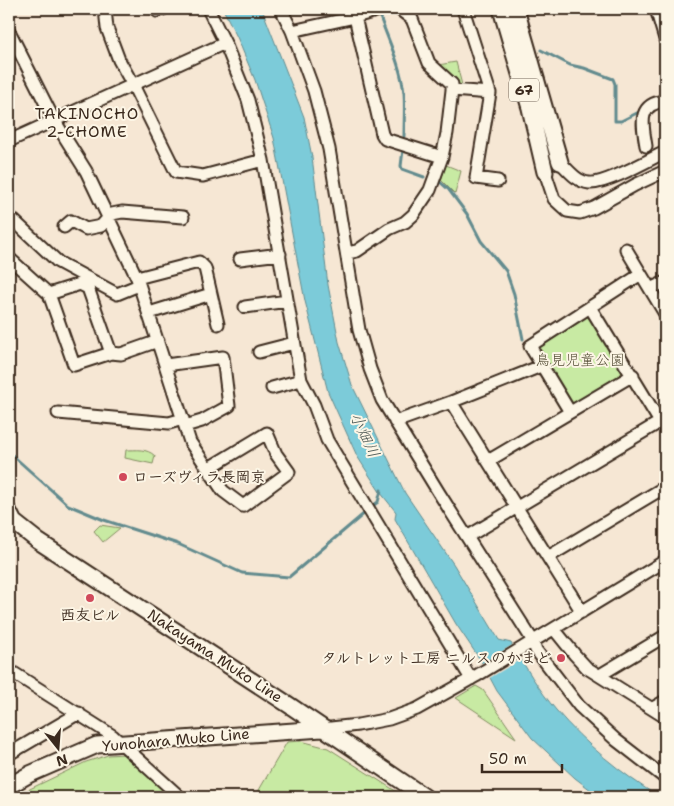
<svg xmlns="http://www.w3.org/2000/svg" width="674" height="806" font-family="'Shantell Sans','Klee One',sans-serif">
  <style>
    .green { fill: #c8eaa3; stroke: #828a60 }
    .water { fill: #7ccbd9; stroke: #628b8e }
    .pier { fill: #f6e7d4 }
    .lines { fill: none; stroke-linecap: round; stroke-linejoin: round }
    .stream { stroke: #628b8e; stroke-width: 3 }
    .minor-casing { stroke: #3b2a1e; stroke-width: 15 }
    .major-casing { stroke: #3b2a1e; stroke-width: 19 }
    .minor { stroke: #fcf5e5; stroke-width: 11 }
    .major { stroke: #fcf5e5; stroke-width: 15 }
    .poi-dot { fill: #d1495b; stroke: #fcf5e5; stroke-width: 2 }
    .labels { text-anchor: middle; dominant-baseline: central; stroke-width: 4; stroke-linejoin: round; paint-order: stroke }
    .shield { fill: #fcf5e5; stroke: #75675a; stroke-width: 1 }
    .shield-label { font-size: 14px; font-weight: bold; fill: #3b2a1e }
    .park-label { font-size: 15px; fill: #575039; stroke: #fcf5e5 }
    .poi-label { font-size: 15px; font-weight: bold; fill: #3b2a1e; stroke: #fcf5e5; text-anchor: start }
    .street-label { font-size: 15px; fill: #3b2a1e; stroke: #fcf5e5 }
    .neighbourhood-label { font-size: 16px; letter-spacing: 1px; fill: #3b2a1e; stroke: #fcf5e5 }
    .water-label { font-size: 16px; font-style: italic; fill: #4e5a56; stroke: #fcf5e5 }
  </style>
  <rect width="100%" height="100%" fill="#f6e7d4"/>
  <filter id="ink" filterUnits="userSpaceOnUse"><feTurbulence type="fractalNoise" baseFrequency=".02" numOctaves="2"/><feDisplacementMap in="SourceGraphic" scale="10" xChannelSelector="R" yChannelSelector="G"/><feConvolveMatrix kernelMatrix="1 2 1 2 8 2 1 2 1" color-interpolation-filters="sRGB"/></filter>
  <g filter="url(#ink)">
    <path class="green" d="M456 62 462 85 460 86 453 79 455 77 453 75 451 77 438 65Z
      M446 165 461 171 455 194 441 180Z
      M589 315 625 370 624 375 573 406 537 347Z
      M126 450C136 450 147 448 155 456L153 464 125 458Z
      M100 525 120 528 103 542 94 531Z
      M476 686 483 690 516 738 456 698Z
      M301 741 328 748 405 797H255L287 742Z
      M125 754 157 783 168 797H13L86 762 108 755Z"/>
    <path class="water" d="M223 9H262L304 117 312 157 328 285 339 342 352 385 405 493 454 565 499 640 511 643C525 666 539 690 556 710 585 744 622 774 659 797H600L575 778 532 738 497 691 481 661 456 624 395 519 396 512 380 492 357 456 328 392 305 301 274 138 255 80 237 37Z"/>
    <path class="pier" d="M514 644 523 658 488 679 480 664Z"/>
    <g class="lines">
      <path class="stream" d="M380 17C389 42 401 66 404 93 405 107 404 122 404 136
        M541 50 570 65 584 68 613 79 615 84V121H621L643 110
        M403 150 401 166 402 169 424 177
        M440 182 449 190 467 214 481 241 506 271 514 294 523 339
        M11 454 68 505 104 520 178 544 242 573 289 577 366 512
        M371 507 378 502 381 490"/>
      <g class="minor-casing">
        <path id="minor" d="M105 9 107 28 119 60 133 85 176 172 203 176 263 160
          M156 9 157 11 163 9
          M208 9 225 43 248 100 263 160 301 380 314 405 327 440 471 679
          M281 9 292 31 314 91 329 149 359 330 370 369 382 400 439 493 533 641 536 650 579 706 616 740 665 778
          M399 9 412 19 429 63 452 84V90
          M463 9 490 93 476 178 498 181
          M656 9 665 39
          M355 17 382 134 385 139 442 157
          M9 31 54 120 86 171 137 278 190 442 223 491 243 506 289 472 276 454 267 433 209 468
          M292 31 355 17 383 9
          M9 141 225 43
          M646 146C643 126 636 104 665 101
          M560 162C568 170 577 182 589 183 605 185 649 160 665 152
          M545 172 554 199 567 211 580 213 594 208 635 185 665 171
          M9 216 58 262 117 294 139 285
          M64 227 71 221 86 229 101 226 112 214 122 212 183 217
          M626 249 665 314
          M347 253 357 251 389 229 405 222 413 215 430 190 442 157 447 133 452 90 490 93
          M9 258 49 294 74 365 111 353 121 354 158 341
          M240 259 280 254
          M137 278 199 262 205 268 218 324
          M650 289 665 282
          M49 294 80 284 88 288 111 353
          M245 307 287 301
          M590 307 660 422
          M149 313 211 294
          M259 352 294 343
          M166 365 223 357 229 406 202 421 185 426
          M272 388 301 380
          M451 402 582 612
          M570 412 530 346 641 274
          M58 413 169 423 183 419
          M395 422 451 402 541 366
          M488 461 633 375
          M467 537 665 419
          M548 557 665 487
          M554 629 575 655 587 668 665 717
          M9 670 113 736 180 797
          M600 675 665 636
          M653 708 665 701
          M322 729 358 725 389 719 417 709 476 676 665 561
          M9 754 79 713"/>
      </g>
      <g class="major-casing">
        <path id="major" d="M501 9 530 108 545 172
          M516 9 560 162
          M9 512 14 522 38 541 289 705 425 797
          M9 786 30 774 97 745 322 729"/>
      </g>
      <use href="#minor" class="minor"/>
      <use href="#major" class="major"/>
    </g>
  </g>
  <g class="poi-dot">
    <circle cx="123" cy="477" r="5"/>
    <circle cx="90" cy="598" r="5"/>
    <circle cx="561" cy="658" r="5"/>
  </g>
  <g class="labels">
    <rect class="shield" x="509" y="78.5" width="30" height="23" rx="4"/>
    <g class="shield-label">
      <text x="524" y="90">67</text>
    </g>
    <g class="park-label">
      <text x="580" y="360">鳥見児童公園</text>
    </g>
    <g class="poi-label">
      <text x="133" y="477">ローズヴィラ長岡京</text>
      <text x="90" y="615" text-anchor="middle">西友ビル</text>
      <text x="551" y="658" text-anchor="end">タルトレット工房 ニルスのかまど</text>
    </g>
    <g class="street-label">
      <text transform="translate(215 656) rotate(33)">Nakayama Muko Line</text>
      <text transform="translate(176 740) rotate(-5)">Yunohara Muko Line</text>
    </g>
    <g class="neighbourhood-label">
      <text x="87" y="113">TAKINOCHO<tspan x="87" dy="18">2-CHOME</tspan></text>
    </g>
    <g class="water-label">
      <text transform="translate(365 435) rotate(65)">小畑川</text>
    </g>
  </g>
  <rect width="674" height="806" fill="none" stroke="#fcf5e5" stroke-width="30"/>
  <rect x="15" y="15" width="644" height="776" fill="none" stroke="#3b2a1e" stroke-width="2" filter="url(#ink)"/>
  <g transform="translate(58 748) rotate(163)" stroke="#fcf5e5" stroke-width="4" paint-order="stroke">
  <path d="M0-4L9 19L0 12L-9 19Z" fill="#3b2a1e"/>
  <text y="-8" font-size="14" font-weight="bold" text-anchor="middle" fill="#3b2a1e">N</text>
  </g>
  <path d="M482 764v8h80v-8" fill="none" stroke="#3b2a1e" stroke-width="2.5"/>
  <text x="489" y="764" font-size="15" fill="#3b2a1e" stroke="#fcf5e5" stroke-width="4" paint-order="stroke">50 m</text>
</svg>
